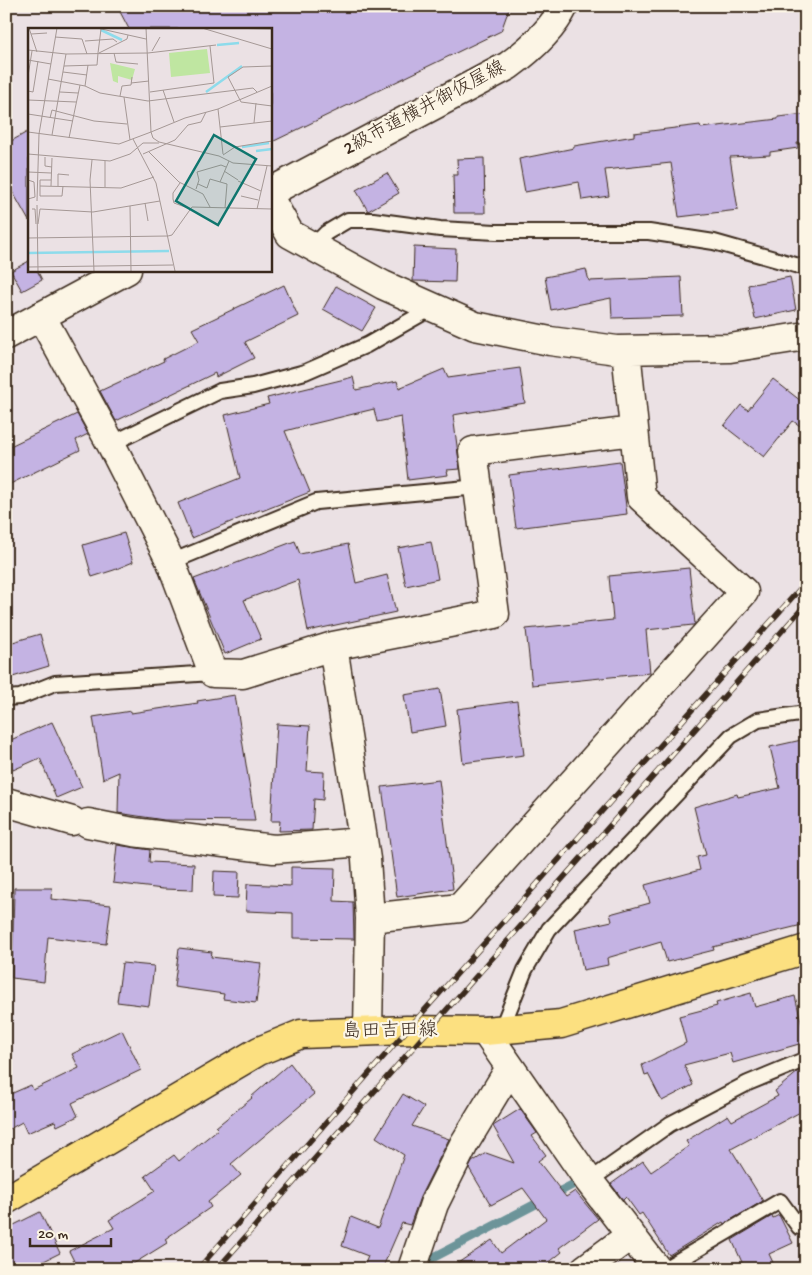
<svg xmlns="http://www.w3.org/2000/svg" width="812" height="1275" font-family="'Gochi Hand','Klee One',sans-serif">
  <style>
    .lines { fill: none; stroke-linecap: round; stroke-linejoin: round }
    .stream { stroke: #6c9499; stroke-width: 9 }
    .building { fill: #c4b3e3; stroke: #3b2a1e }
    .service-casing { stroke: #3b2a1e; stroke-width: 18 }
    .minor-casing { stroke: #3b2a1e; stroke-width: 31 }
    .tertiary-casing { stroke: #3b2a1e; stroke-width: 31 }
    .primary-casing { stroke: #3b2a1e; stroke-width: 31 }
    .service { stroke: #fcf5e5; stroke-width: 14 }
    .minor { stroke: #fcf5e5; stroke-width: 28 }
    .tertiary { stroke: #fcf5e5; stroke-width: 28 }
    .primary { stroke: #fce080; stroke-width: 28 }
    .rail-casing { stroke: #3b2a1e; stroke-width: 5.5 }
    .rail { stroke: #fcf5e5; stroke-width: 4; stroke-dasharray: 11; stroke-linecap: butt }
    .labels { text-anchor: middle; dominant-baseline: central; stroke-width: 4.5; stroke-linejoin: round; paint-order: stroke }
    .street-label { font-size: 19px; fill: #3b2a1e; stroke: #fcf5e5 }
    .inset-river { fill: none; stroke: #8ddbeb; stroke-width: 2.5 }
    .inset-road { fill: none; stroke: #a59895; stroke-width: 1 }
    .view { fill: #0f766e; fill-opacity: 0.15; stroke: #0f766e; stroke-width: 2.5 }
    .inset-edge { fill: none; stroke: #3b2a1e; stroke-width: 2.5 }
  </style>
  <rect width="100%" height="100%" fill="#ebe1e4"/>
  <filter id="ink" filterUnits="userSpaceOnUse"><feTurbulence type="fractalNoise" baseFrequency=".02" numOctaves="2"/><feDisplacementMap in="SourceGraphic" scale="10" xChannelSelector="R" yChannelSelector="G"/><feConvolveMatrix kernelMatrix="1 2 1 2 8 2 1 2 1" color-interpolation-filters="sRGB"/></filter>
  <g filter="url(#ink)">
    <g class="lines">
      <path class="stream" d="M419 1265 574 1184"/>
    </g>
    <path class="building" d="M117 6H510L501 31 270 143V29H129Z
      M806 114V142L797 143 798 148 770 152V155L730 157 738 210 679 217 671 163 605 170 609 196 582 200 579 182 525 192 519 159 574 148V146L634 136V133L700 125 701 128 778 119V117Z
      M29 131V221L6 180V144Z
      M484 158 485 213H454L453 175H458L457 159Z
      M387 173 399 193 368 211 356 190Z
      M414 247 456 249 455 282 413 281Z
      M29 261V270H37L42 280 22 291 11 271Z
      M586 269 589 281 681 277 683 316 612 318 611 298 551 310 545 277Z
      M790 277 796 310 755 319 748 285Z
      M284 285 298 316 245 342 254 358 216 377 215 373 116 421 100 391 164 361 163 359 199 341 192 329Z
      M336 286 376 308 362 331 323 309Z
      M520 368 525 403 453 415 460 469 447 470 448 475 408 480 401 417 377 422 374 409 304 426 285 431 310 492 262 511V509L192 538 178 503 240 478 225 415 269 404 267 398 353 377 356 390 397 381 399 388 444 369 448 378Z
      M773 379 806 405V430L793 421 764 457 724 426 741 405 748 410Z
      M77 414 88 434 76 440 80 450 6 486V448Z
      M620 461 627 514 516 528 509 475Z
      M124 533 133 562 114 570 92 577 83 545Z
      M295 541 300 554 348 544 356 583 387 575 396 612 308 631 298 580 244 600 261 639 225 654 194 579Z
      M431 542 438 579 406 586 398 548Z
      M689 568 695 624 693 625 646 630 650 673 532 685 526 629 613 620 609 576Z
      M40 634 49 666 6 679V644Z
      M440 689 446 726 410 732 404 695Z
      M235 695 255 821 164 820 118 813 119 772 103 779 93 717 131 711V713L198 703 197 701Z
      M517 701 524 755 463 763 457 709Z
      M52 722 82 787 56 798 40 758 13 770 6 755V742Z
      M277 724 310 726 307 771 324 772 323 800 314 799 312 830 279 831 280 821H271Z
      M806 739V924L713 947 714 950 667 962 661 942 607 958 608 965 583 970 575 929 612 921 610 914 650 903 645 885 700 870 697 857 706 855 694 807 737 794 738 797 780 788 770 747Z
      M439 780 453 889 397 897 382 787Z
      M117 845 150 850 149 862 194 864 193 890 163 889 113 883Z
      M291 867 335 868 334 901 353 902 354 939 293 938V913L246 911 247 884 291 886Z
      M214 871 239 872 238 898 213 897Z
      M14 888H52L51 899 111 905 106 944 48 937 44 982 12 978Z
      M179 948 212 952 211 957 261 963 256 1003 223 999 224 994 174 987Z
      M122 963 154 966 149 1006 117 1002Z
      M751 993 755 1007 795 996 806 1042 733 1063 730 1053 684 1065 693 1085 662 1101 648 1074 645 1075 642 1065 686 1043 679 1016 717 1006 716 1003Z
      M122 1030 141 1070 72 1103 78 1116 57 1126 55 1121 27 1133 22 1122 6 1131V1096L31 1085 33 1090 79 1068 72 1054Z
      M290 1063 314 1094 231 1164 241 1175 208 1202 211 1207 165 1239 167 1243 125 1269H78L69 1251 114 1228 109 1220 155 1191 145 1176 174 1155 179 1161 218 1129 216 1127 252 1098 251 1097Z
      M806 1069V1109L731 1149 763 1201 724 1224 723 1222 669 1255 642 1213 639 1215 626 1197 623 1200 611 1184 643 1161 651 1172 689 1146 686 1141 728 1115 732 1121 778 1096 775 1091 799 1071Z
      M403 1094 424 1107 412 1126 449 1139 420 1197 410 1225 402 1223 382 1269H370L364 1267 368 1256 342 1246 351 1217 378 1228 404 1155 376 1137Z
      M520 1109 537 1133 532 1136 546 1155 538 1161 566 1197 575 1191 598 1219 559 1248 562 1252 541 1269H449L492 1240 501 1253 546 1219 523 1188 491 1205 469 1168 472 1162 486 1153 514 1163 493 1126Z
      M40 1212 60 1253 28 1269H6V1229Z
      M779 1215 793 1243 769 1254 776 1269H745L732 1240 772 1216 773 1218Z"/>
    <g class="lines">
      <g class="service-casing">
        <path id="service" d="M313 246 326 233 348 220H373L440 229 496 232H649L714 242 806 268
          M111 444 220 391 253 386 305 372 367 345 432 308
          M171 562 316 502 478 487
          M6 698 20 697 55 683 213 673
          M501 1030 525 970 549 929 731 736 758 720 806 713
          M589 1181 670 1124 748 1083 806 1059
          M664 1269 780 1201 799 1227 806 1225"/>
      </g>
      <g class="minor-casing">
        <path id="minor" d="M270 199 290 234 383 285 475 326 550 341 617 350 730 348 806 336
          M41 316 111 444 171 562 213 673 243 674 333 646 495 614 473 451 634 431
          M333 646 366 859 370 918 368 1031
          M6 802 72 821
          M88 823 133 832 274 849 363 842
          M370 918 460 908 744 592 641 497 626 350
          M485 1031 589 1181 657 1269
          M412 1269 434 1204 464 1144 510 1068
          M585 1269 631 1235"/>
      </g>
      <g class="tertiary-casing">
        <path id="tertiary" d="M270 192 508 66C530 50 552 31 564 6
          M6 335 127 270"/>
      </g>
      <g class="primary-casing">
        <path id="primary" d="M6 1200 259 1051 301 1034 407 1030 485 1031 561 1024 806 949"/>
      </g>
      <use href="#service" class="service"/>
      <use href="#minor" class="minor"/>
      <use href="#tertiary" class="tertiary"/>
      <use href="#primary" class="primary"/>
      <g class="rail-casing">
        <path id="rail" d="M198 1269 407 1030 806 582
          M217 1269 806 604"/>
      </g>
      <use href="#rail" class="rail"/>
    </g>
  </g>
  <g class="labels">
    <g class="street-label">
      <text transform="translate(425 109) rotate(-28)">2級市道横井御仮屋線</text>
      <text transform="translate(390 1032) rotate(-1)">島田吉田線</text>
    </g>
  </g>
  <g transform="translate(28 28)">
    <rect width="244" height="244" fill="#ebe1e4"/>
    <path d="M179 21 182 45 143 49 141 25ZM82 35 107 41 104 52 90 48V55L85 53Z" fill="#bfe6a1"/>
    <path class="inset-river" d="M73 2 94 12M189 17 211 15M178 64 214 38M214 119 241 115M228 123 244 121M0 225 141 223"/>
    <path class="inset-road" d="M1 0 9 24M69 0 118 11M118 0 123 104 157 90 190 81 244 58M174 0 244 21M195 0 244 1M3 6 19 5M27 9 54 11 59 26M57 13 85 11 89 14M0 22 38 26 120 25 188 17M124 23 132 9M70 25 73 1M71 25 99 11 100 7M86 25 88 34 110 36M0 32 23 36M36 38 69 37 70 25M244 38 215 39 200 49 213 74 244 78M35 44 59 47M0 48 4 23M20 51 57 58 72 65 120 73 225 60 229 64M103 55 121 53M57 58 60 37M135 62 146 94M0 63 5 64 10 33M32 64 50 65M122 64 186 55 182 18M92 68 94 58 103 57 104 49M96 69 102 112M0 72 48 74M190 81 195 126M0 86 45 93M22 90 24 82 66 93 99 96M226 95 228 75M192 99 244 93M0 104 91 116 123 104 125 110 131 114 191 128 205 135 244 138M24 107 38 26M41 110 52 57M105 111 128 155 147 243M121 124 151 154 175 166 182 179M0 126 82 133 102 126 115 115H131M115 126 147 112 160 97 173 94 178 84M195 127 207 119 244 113M17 129V138L24 139M64 132 62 152 66 243M77 133V159M196 143 210 152M0 144 23 145M0 152 6 154 7 169 0 171M23 152H12V168H34L35 158M210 153 233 163M192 154 201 133M152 155 145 165V171L146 175 160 180M170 156 179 160 182 151 199 156 197 180M12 158 93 160 126 149M23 158 24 130M30 158V146L41 147M168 161 171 152 169 144 193 137 198 139M213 168 230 172M9 173 11 106 29 0M117 175 120 193M9 177 10 243M102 178 103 243M4 181H7L8 196M229 181 239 138M10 196 12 181 65 184 132 173M0 210 140 208 144 207 164 179 244 181M0 239 145 237"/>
    <path class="view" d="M186 107 228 131 190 197 148 173Z"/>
    <rect width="244" height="244" class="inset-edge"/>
  </g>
  <rect width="812" height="1275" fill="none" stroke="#fcf5e5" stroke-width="25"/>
  <rect x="12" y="12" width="787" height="1250" fill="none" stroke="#3b2a1e" stroke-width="2" filter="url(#ink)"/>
  <path d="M30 1238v8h81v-8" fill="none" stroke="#3b2a1e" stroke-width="2.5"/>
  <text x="38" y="1238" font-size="15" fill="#3b2a1e" stroke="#fcf5e5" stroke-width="4" paint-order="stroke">20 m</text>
</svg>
